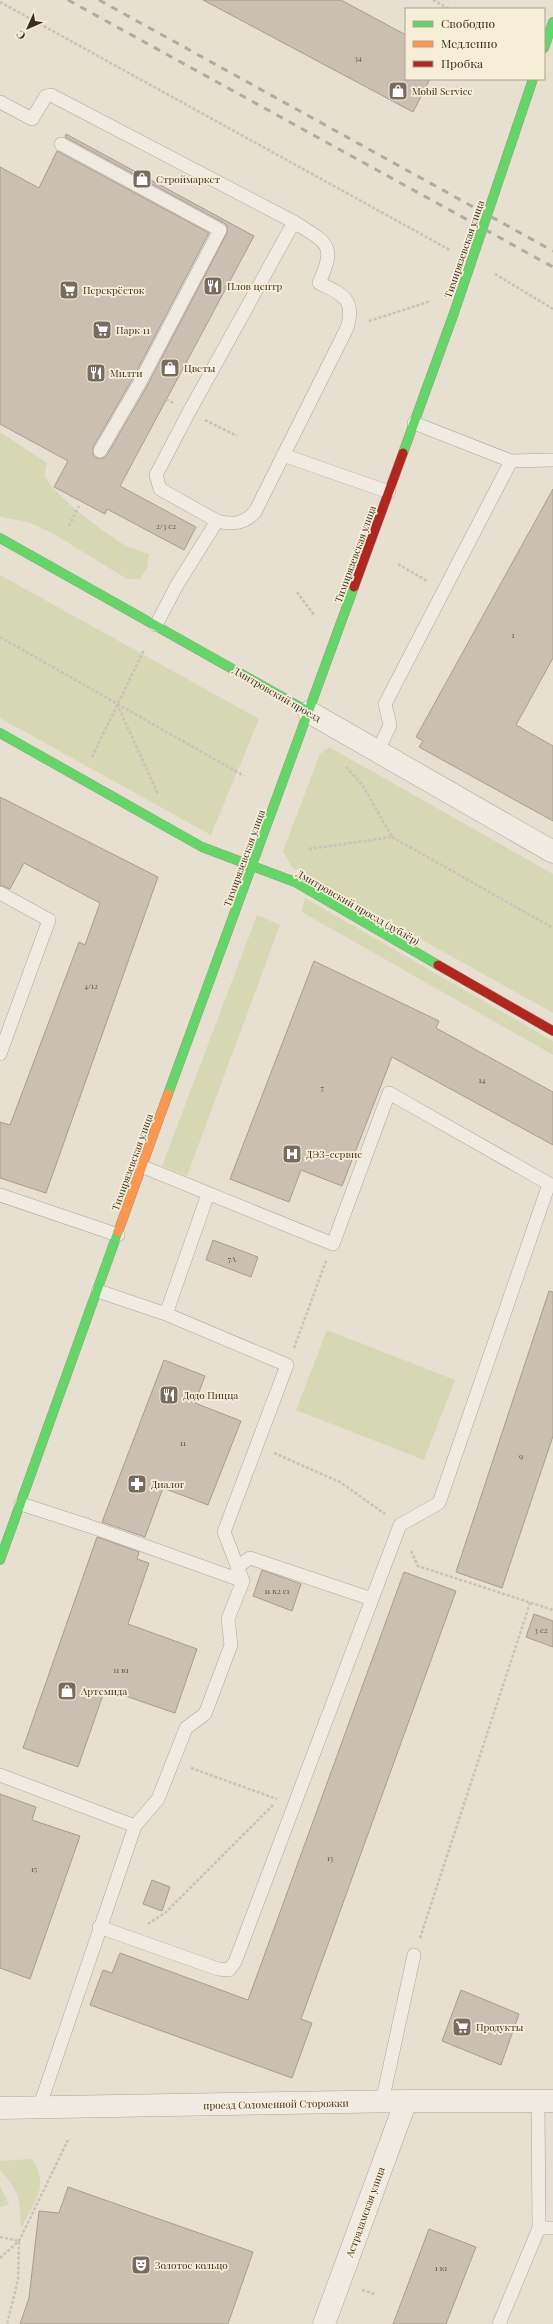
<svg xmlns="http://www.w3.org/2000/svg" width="553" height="2324" font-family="'Playfair Display',serif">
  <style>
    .green { fill: #d6d7b3 }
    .building { fill: #cbbfb2; stroke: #a89c90 }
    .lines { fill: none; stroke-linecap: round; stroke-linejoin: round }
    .lane-casing { stroke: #ada599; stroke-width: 14 }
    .street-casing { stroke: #ada599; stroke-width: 23 }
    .fast-casing { stroke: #9c958a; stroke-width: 10 }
    .slow-casing { stroke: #9c958a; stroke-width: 10 }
    .jam-casing { stroke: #9c958a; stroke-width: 10 }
    .path { stroke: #c8c2b9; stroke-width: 2.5; stroke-dasharray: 3 2; stroke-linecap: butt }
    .lane { stroke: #efebe3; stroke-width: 13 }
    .street { stroke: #efebe3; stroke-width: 22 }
    .fast { stroke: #63d668; stroke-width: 9 }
    .slow { stroke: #ff974d; stroke-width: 9 }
    .jam { stroke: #b3261e; stroke-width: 9 }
    .rail { stroke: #afaaa2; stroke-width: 3; stroke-dasharray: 7 7; stroke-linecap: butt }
    .labels { text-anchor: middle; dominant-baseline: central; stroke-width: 3.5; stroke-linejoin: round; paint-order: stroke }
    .number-label { font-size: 8px; fill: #605244 }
    .poi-label { font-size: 10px; fill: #3d2e20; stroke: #f7eed8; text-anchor: start }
    .street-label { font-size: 10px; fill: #3d2e20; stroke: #f7eed8 }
  </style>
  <rect width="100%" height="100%" fill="#e7e0d1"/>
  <path class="green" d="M0 432 47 463 44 476C60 500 98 528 123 544 131 549 141 551 149 554L147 568 140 579H127L54 534 28 522 0 517Z
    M0 575 259 719 211 835 0 718Z
    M329 747 553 874V1013L292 867 283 851 320 754Z
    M305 898 553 1041V1055L302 912Z
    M257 915 280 925 187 1176 162 1166Z
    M327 1330 455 1380 424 1460 296 1410Z
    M32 2159C50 2186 35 2202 21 2228 20 2198 20 2193 0 2170V2161Z
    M0 2186 9 2205 0 2207Z"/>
  <path class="building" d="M203 0H341L406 35V79H430L413 112Z
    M66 134 254 236 120 486 196 527 184 550 107 509 105 514 54 487 68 461 0 424V167L39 188 57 151 209 233 132 380 93 447V455L96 458H104L107 455 146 388 227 233V226L224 223 65 137Z
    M553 489V658L516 725 553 746V821L419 747 423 741 416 737Z
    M0 797 158 877 46 1193 0 1178V1122L10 1125 79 942 85 945 100 903 24 863 10 889 0 885Z
    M314 961 439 1021 436 1028 553 1092V1145L392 1057 342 1186 301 1170 289 1202 230 1179Z
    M213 1240 258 1257 251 1277 206 1260Z
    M549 1291 553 1292V1436L502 1588 456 1572Z
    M164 1360 205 1376 195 1403 241 1421 208 1505 163 1488 145 1537 102 1522Z
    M97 1537 139 1552 137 1559 149 1563 128 1624 197 1649 175 1713 105 1689 78 1767 23 1748Z
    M262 1570 301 1584 292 1611 253 1596Z
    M404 1572 456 1591 301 2019 312 2023 292 2078 90 2005 103 1970 112 1973 120 1953 248 2000Z
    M534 1614 553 1621V1647L526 1637Z
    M0 1794 36 1807 32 1820 80 1836 30 1979 0 1968Z
    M152 1880 170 1887 162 1911 143 1904Z
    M461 1990 519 2014 501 2065 442 2041Z
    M68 2187 253 2252 228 2324H20L29 2298 39 2211 59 2213Z
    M429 2229 476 2247 446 2324H393Z"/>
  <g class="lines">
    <g class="lane-casing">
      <path id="lane" d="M0 102 32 119 46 96 51 95 294 222C327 243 337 244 319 283 342 294 356 299 347 328L255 512C244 524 232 525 217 521L160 489 156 475 189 412 294 222
        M61 144 220 230 139 384 100 451
        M414 423 511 461
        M283 455 389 492
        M156 625 177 585 217 521
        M377 753 390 725 385 704 511 461 553 460
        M0 893 49 920 0 1054
        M141 1166 333 1244 389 1093 553 1186
        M0 1195 118 1235
        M98 1291 166 1314 287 1365 224 1532 243 1581
        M166 1314 208 1194
        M21 1504 89 1526 243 1581 228 1619 231 1645 205 1714 186 1728 158 1799 135 1826
        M237 1567 250 1558 372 1599
        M0 1775 135 1826 39 2108
        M99 1927 218 1969 229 1970 235 1962 400 1525 439 1503 549 1184
        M538 2101 539 2228H553
        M382 2102 414 1955
        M499 2324 539 2228"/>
    </g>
    <g class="street-casing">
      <path id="street" d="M309 712 553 852
        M0 2108 406 2101H553
        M324 2324 406 2101"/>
    </g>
    <g class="fast-casing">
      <path id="fast" d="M544 48 553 22
        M403 453 454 313 533 79
        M0 538 309 712
        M0 733 202 847 295 882 438 965
        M168 1094 354 587
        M0 1560 118 1232"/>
    </g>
    <g class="slow-casing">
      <path id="slow" d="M118 1232 168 1094"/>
    </g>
    <g class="jam-casing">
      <path id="jam" d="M354 587 403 453
        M438 965 553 1031"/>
    </g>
    <path class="path" d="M433 0 449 9
      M0 2 450 250
      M495 274 553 309
      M369 321 431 301
      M166 399 173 403
      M205 420 237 436
      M69 526 79 506
      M398 564 427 581
      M297 592 314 615
      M0 637 244 776
      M117 704 158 794
      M92 757 144 650
      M392 837 553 928
      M309 849 392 837 363 786 346 767
      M294 1348 326 1261
      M274 1453 340 1482 385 1514
      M411 1551 418 1566 553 1610
      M191 1768 277 1799
      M148 1924 166 1912 273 1805
      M420 1938 530 1603
      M0 2237 19 2241 18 2280 7 2324
      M0 2258 19 2241 68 2140
      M362 2290 375 2294"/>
    <use href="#lane" class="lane"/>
    <use href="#street" class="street"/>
    <use href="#fast" class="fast"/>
    <use href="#slow" class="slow"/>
    <use href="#jam" class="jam"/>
    <path class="rail" d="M68 0 553 267
      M99 0 553 251"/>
  </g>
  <defs>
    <g id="shop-square" transform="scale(1)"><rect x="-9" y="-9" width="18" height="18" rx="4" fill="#786c5e" stroke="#f7eed8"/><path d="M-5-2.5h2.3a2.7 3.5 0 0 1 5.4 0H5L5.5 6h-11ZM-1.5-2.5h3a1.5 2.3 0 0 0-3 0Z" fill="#fff"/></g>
    <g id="restaurant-square" transform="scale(1)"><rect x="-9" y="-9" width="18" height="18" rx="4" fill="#786c5e" stroke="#f7eed8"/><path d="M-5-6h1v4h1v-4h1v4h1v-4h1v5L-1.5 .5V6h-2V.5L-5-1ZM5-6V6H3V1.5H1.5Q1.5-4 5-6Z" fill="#fff"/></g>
    <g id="supermarket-square" transform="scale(1)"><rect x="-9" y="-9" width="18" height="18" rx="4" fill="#786c5e" stroke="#f7eed8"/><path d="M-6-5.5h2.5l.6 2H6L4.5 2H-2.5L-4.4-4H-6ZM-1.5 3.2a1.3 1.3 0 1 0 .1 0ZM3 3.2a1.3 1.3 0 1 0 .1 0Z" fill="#fff"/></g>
    <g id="hospital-square" transform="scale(1)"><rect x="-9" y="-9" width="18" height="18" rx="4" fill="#786c5e" stroke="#f7eed8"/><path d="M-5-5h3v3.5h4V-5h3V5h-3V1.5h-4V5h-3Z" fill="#fff"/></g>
    <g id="pharmacy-square" transform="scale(1)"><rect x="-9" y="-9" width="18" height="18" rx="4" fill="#786c5e" stroke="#f7eed8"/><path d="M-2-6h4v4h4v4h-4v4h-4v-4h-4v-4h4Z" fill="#fff"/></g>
    <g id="theatre-square" transform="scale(1)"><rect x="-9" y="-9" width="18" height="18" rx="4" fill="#786c5e" stroke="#f7eed8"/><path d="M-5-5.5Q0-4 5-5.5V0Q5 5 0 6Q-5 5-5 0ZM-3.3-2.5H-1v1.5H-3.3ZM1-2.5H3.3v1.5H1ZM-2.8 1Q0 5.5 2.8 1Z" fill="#fff"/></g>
  </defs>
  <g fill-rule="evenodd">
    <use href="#shop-square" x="398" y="91"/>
    <use href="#shop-square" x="142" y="179"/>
    <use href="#restaurant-square" x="213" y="286"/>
    <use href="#supermarket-square" x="69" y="290"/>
    <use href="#supermarket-square" x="102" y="330"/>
    <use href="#shop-square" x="170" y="368"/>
    <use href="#restaurant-square" x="96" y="373"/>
    <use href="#hospital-square" x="292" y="1154"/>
    <use href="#restaurant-square" x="169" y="1395"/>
    <use href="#pharmacy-square" x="137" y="1484"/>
    <use href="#shop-square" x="67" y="1691"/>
    <use href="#supermarket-square" x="462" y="2027"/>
    <use href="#theatre-square" x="141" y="2265"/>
  </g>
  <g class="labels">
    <g class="number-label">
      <text x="358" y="57">34</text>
      <text x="166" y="525">2/3 c2</text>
      <text x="513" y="634">1</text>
      <text x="91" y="985">4/12</text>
      <text x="482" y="1079">14</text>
      <text x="322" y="1087">7</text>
      <text x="232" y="1258">7А</text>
      <text x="183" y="1442">11</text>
      <text x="521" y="1455">9</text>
      <text x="277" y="1590">11 к2 с1</text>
      <text x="541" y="1629">3 с2</text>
      <text x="121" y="1669">11 к1</text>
      <text x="330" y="1857">13</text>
      <text x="34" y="1868">15</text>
      <text x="441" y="2267">1 к1</text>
    </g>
    <g class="poi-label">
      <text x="412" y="91">Mobil Service</text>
      <text x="156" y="179">Строймаркет</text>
      <text x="227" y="286">Плов центр</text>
      <text x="83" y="290">Перекрёсток</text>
      <text x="116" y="330">Парк 11</text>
      <text x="184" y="368">Цветы</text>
      <text x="110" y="373">Милти</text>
      <text x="306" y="1154">ДЭЗ-сервис</text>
      <text x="183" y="1395">Додо Пицца</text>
      <text x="151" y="1484">Диалог</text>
      <text x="81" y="1691">Артемида</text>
      <text x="476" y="2027">Продукты</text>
      <text x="155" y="2265">Золотое кольцо</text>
    </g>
    <g class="street-label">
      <text transform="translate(464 249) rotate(-71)">Тимирязевская улица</text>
      <text transform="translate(355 554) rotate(-70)">Тимирязевская улица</text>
      <text transform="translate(277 694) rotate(30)">Дмитровский проезд</text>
      <text transform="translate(244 858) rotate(-70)">Тимирязевская улица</text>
      <text transform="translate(358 907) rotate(30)">Дмитровский проезд (дублёр)</text>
      <text transform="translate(132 1162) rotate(-70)">Тимирязевская улица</text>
      <text transform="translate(276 2104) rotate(-1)">проезд Соломенной Сторожки</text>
      <text transform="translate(365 2212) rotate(-70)">Астрадамская улица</text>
    </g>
  </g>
  <rect x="405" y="8" width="140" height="72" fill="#f7eed8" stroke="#ada18e"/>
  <rect x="413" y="21" width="20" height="6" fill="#63d668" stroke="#ada18e"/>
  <text x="441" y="28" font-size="12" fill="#3d2e20">Свободно</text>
  <rect x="413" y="41" width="20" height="6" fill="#ff974d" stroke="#ada18e"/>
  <text x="441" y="48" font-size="12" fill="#3d2e20">Медленно</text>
  <rect x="413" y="61" width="20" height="6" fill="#b3261e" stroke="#ada18e"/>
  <text x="441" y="68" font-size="12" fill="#3d2e20">Пробка</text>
  <g transform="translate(28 28) rotate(225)" stroke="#f7eed8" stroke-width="3" paint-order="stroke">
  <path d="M0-3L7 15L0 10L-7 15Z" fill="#3d2e20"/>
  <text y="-6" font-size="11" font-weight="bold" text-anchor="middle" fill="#3d2e20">С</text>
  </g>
</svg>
